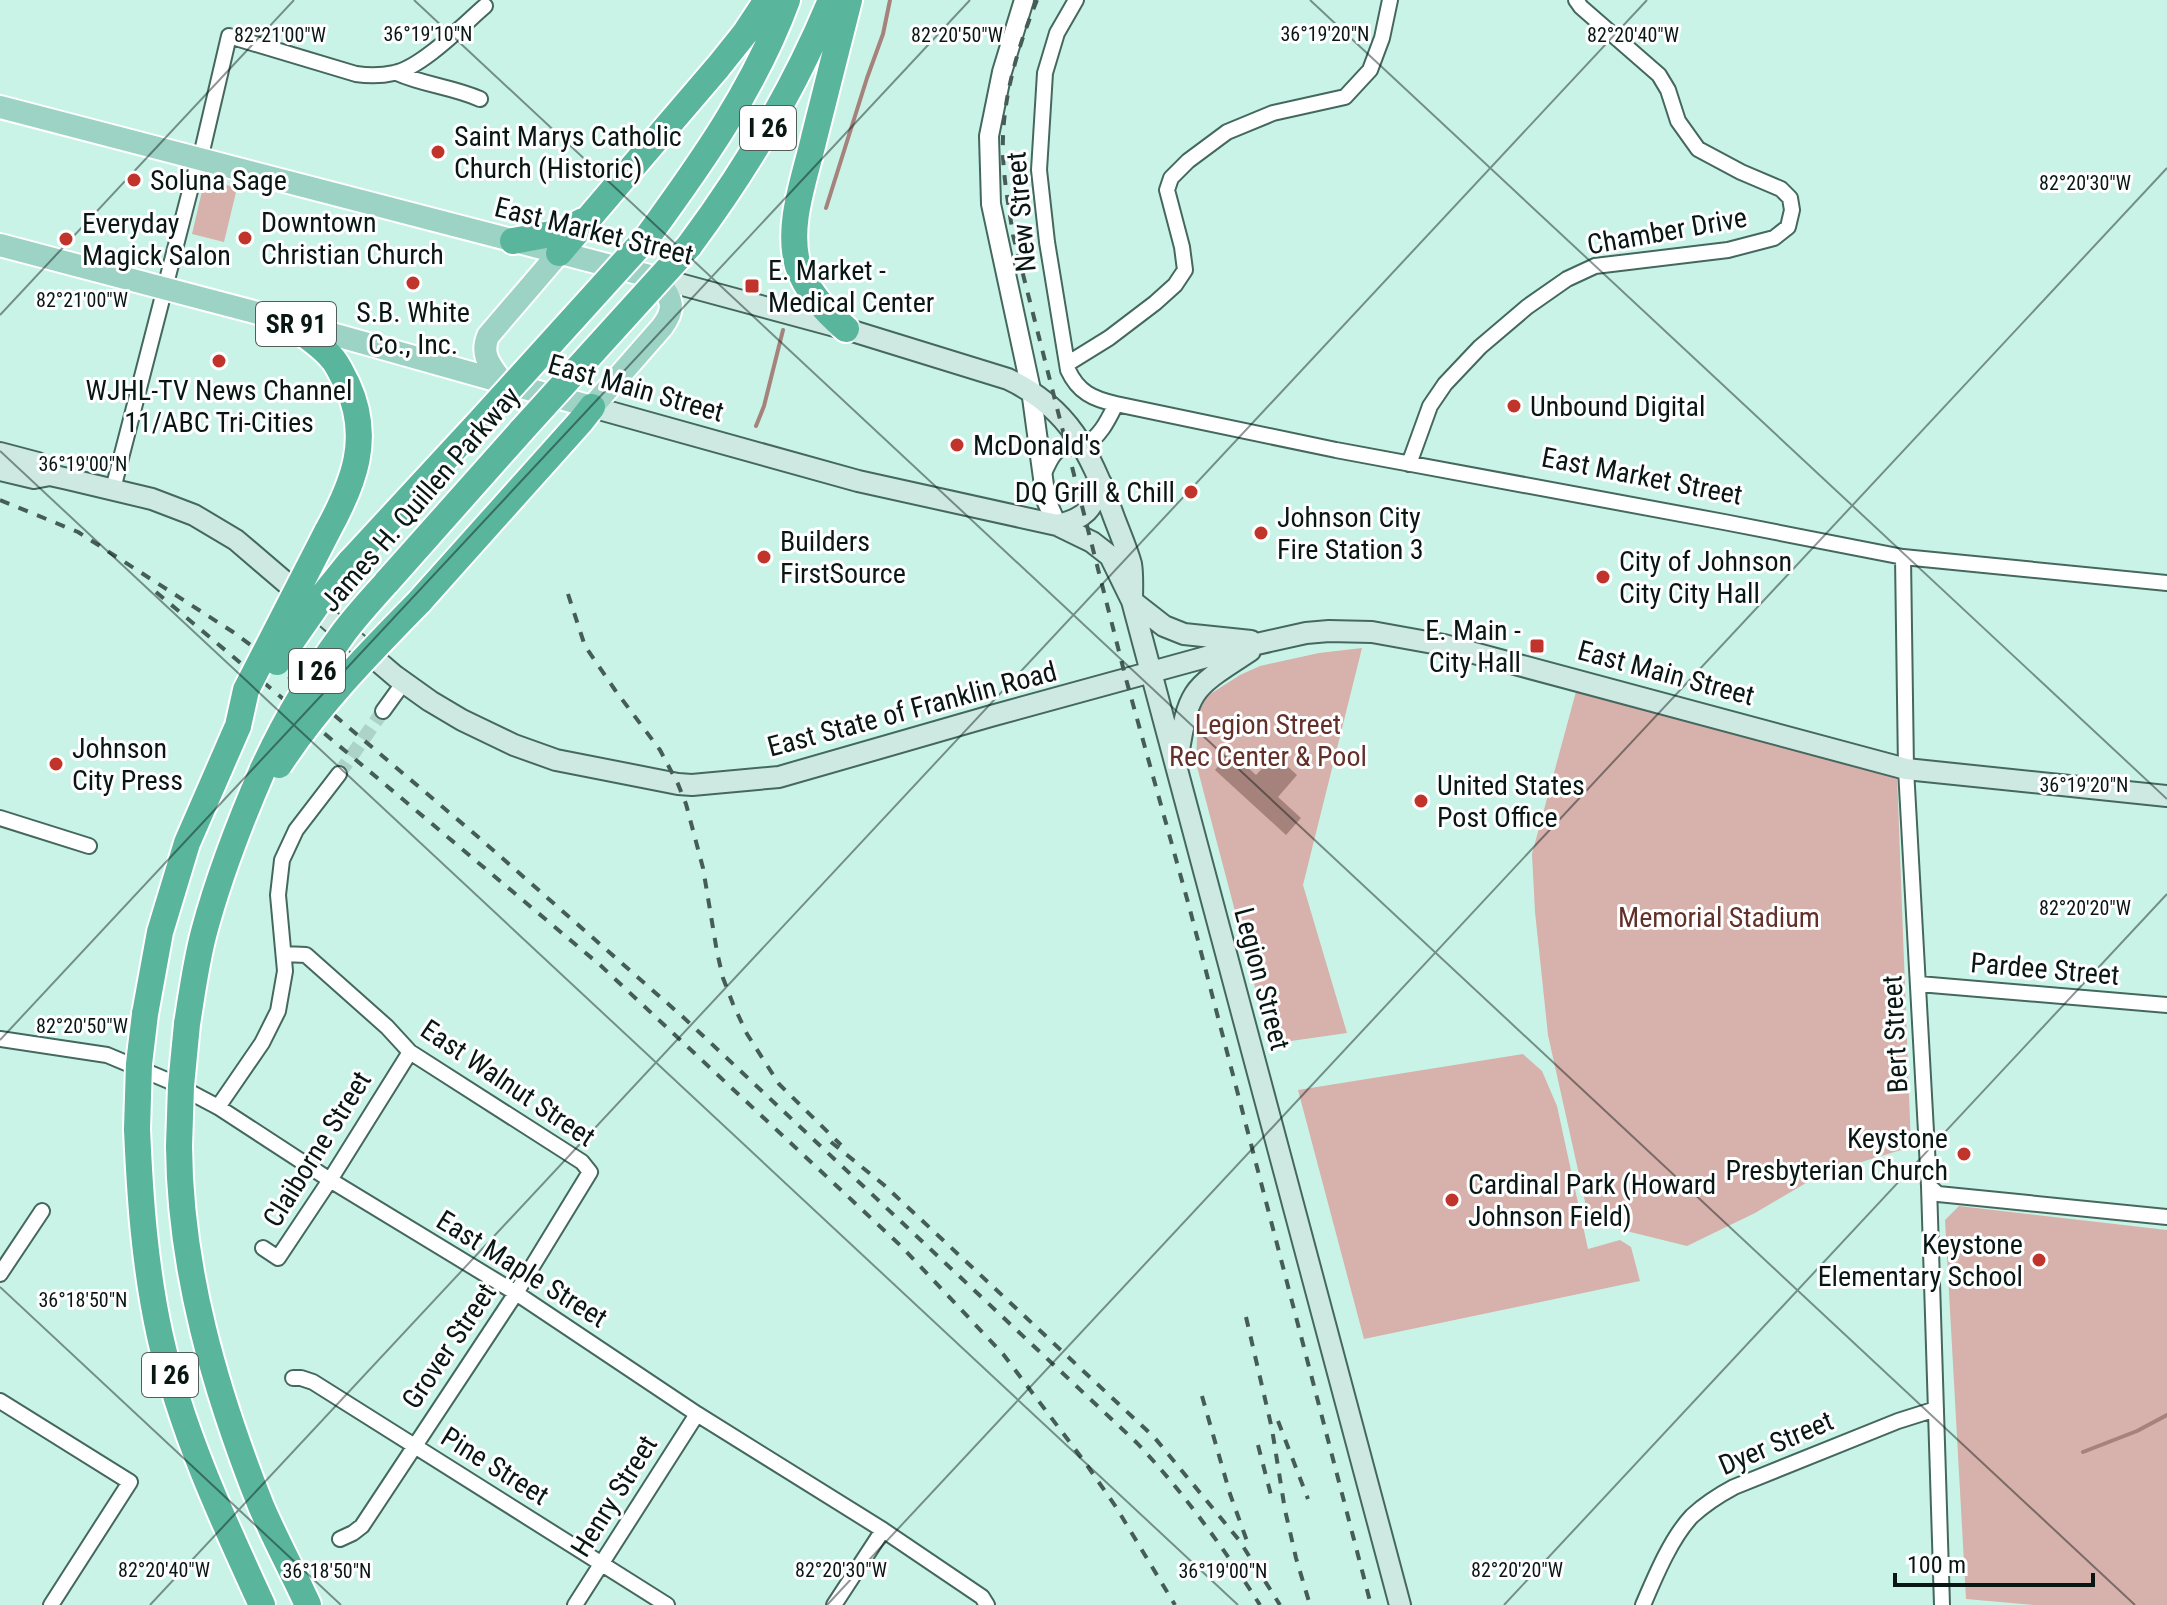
<svg xmlns="http://www.w3.org/2000/svg" width="2167" height="1605" font-family="'Roboto Condensed',sans-serif">
  <style>
    .green { fill: #d7b1ac }
    .water { fill: #a6827c }
    .lines { fill: none; stroke-linecap: round; stroke-linejoin: round }
    .stream { stroke: #a6827c; stroke-width: 4 }
    .minor-tunnel { stroke: #add2c7; stroke-width: 14; stroke-dasharray: 14 7; stroke-linecap: butt }
    .minor-casing { stroke: #44685e; stroke-width: 18 }
    .tertiary-casing { stroke: #44685e; stroke-width: 22 }
    .secondary-casing { stroke: #44685e; stroke-width: 24 }
    .primary-casing { stroke: #fff; stroke-width: 26 }
    .motorway-casing { stroke: #fff; stroke-width: 30 }
    .minor { stroke: #fff; stroke-width: 14 }
    .tertiary { stroke: #fff; stroke-width: 18 }
    .secondary { stroke: #cee9e2; stroke-width: 20 }
    .primary { stroke: #9cd3c4; stroke-width: 22 }
    .motorway { stroke: #5ab59d; stroke-width: 26 }
    .rail { stroke: #455d56; stroke-width: 4; stroke-dasharray: 10 10; stroke-linecap: butt }
    .motorway-bridge-casing { stroke: #fff; stroke-width: 30; stroke-linecap: butt }
    .motorway-bridge { stroke: #5ab59d; stroke-width: 26 }
    .ticks { fill: none; stroke: #081713; stroke-width: 2; stroke-opacity: 0.45 }
    .poi-dot { fill: #c1342b; stroke: #fff; stroke-width: 3 }
    .labels { text-anchor: middle; dominant-baseline: central; stroke-width: 6; stroke-linejoin: round; paint-order: stroke }
    .shield { fill: #fff; stroke: #525d5a; stroke-width: 2 }
    .shield-label { font-size: 26px; font-weight: bold; fill: #081713 }
    .poi-label { font-size: 28px; fill: #081713; stroke: #fff; text-anchor: start }
    .street-label { font-size: 28px; fill: #081713; stroke: #fff }
    .park-label { font-size: 28px; fill: #622f29; stroke: #fff }
    .ticks-label { font-size: 20px; text-anchor: middle; fill: #081713; stroke: #fff; stroke-width: 6; stroke-linejoin: round; paint-order: stroke }
  </style>
  <rect width="100%" height="100%" fill="#caf3e7"/>
  <path class="green" d="M216 182 237 188 224 242 192 234 202 191Z
    M1362 648 1303 885 1347 1033 1270 1044 1196 763 1198 713 1204 698 1240 675 1260 666 1319 653Z
    M1577 688 1897 774 1911 1147 1835 1170H1828L1755 1213 1687 1246 1602 1225 1593 1221 1588 1215 1548 1035 1535 912 1532 854Z
    M1523 1054 1542 1071 1557 1106 1588 1249 1620 1240 1631 1247 1640 1281 1364 1339 1298 1090Z
    M1959 1206 2167 1230V1605H2034L1966 1599 1945 1220Z"/>
  <path class="water" d="M1231 752 1256 775 1275 755 1297 775 1278 797 1301 818 1286 835 1215 770Z"/>
  <g class="lines">
    <path class="stream" d="M826 208 867 78 883 34 890 0
      M756 426 764 406 783 330
      M2083 1452 2137 1431 2167 1415"/>
    <path class="minor-tunnel" d="M339 774 383 711"/>
    <g class="minor-casing">
      <path id="minor" d="M1076 0 1057 33 1045 73 1039 170 1047 242 1068 370C1078 392 1093 399 1116 404L1336 450 1724 522 1903 557 2167 583
        M397 73C424 85 453 87 480 99
        M1067 364 1109 338 1155 303 1175 285 1185 270 1182 247 1167 190 1171 178 1188 161 1227 132 1273 113 1345 97 1370 70 1382 38 1390 0
        M1409 464 1430 406 1445 384 1480 347 1527 307 1567 279 1595 266 1728 250 1774 238 1788 227 1792 210 1790 198 1781 189 1741 172 1698 149 1678 121 1668 90 1659 75 1581 7 1576 0
        M1042 477C1048 466 1052 451 1065 446 1071 444 1078 447 1084 445 1100 438 1109 418 1116 404
        M113 489 191 187 203 147 229 36 356 74C369 76 381 76 394 73 421 68 463 25 485 6
        M1903 557 1906 769 1929 1186 1942 1605
        M383 711 404 682
        M0 818 89 846
        M284 954 306 955 387 1027 410 1052 582 1162 590 1172 516 1293 362 1526 353 1533 340 1539
        M1919 984 2167 1005
        M0 1039 107 1055 169 1081 218 1107 330 1180 516 1293 697 1414 883 1530 982 1597 987 1605
        M218 1107 262 1043 278 1011 285 971 278 895 282 860 296 830 339 774
        M1929 1186 1938 1194 2167 1217
        M263 1248 278 1258 330 1180 410 1052
        M0 1274 42 1211
        M293 1378H301L313 1382 667 1605
        M0 1401 130 1482 51 1605
        M575 1605 697 1414
        M834 1605 883 1530
        M1643 1605C1655 1577 1671 1538 1692 1516 1705 1504 1719 1495 1734 1487L1898 1421 1936 1409"/>
    </g>
    <g class="tertiary-casing">
      <path id="tertiary" d="M1024 0 1002 72 989 136 991 204 1031 390 1046 500 1057 525"/>
    </g>
    <g class="secondary-casing">
      <path id="secondary" d="M657 278 846 329 1008 379C1069 408 1089 451 1112 512 1118 529 1126 546 1131 564 1133 576 1132 590 1132 601L1400 1605
        M592 407 858 481 1057 525 1092 542 1110 556 1132 601 1164 626 1184 634 1251 641
        M0 453 38 463 50 475
        M0 470 34 478 50 475 68 479 152 499 194 515 236 540 395 676 430 701 462 720 514 745 556 760 678 784 692 785 779 777 991 716 1239 648 1306 633 1329 631 1372 632 1444 645 1906 769 2167 796
        M1057 525C1085 519 1093 509 1101 483
        M1178 756C1189 687 1192 689 1250 651"/>
    </g>
    <g class="primary-casing">
      <path id="primary" d="M0 107 657 278C670 298 678 306 662 327L592 407 254 312 0 245
        M502 382C491 366 480 356 488 336L559 253"/>
    </g>
    <g class="motorway-casing">
      <path id="motorway" d="M648 236C702 162 755 87 787 0
        M513 241 562 232 583 221
        M689 246C747 168 794 90 831 0
        M559 253 718 67 746 32 767 0
        M287 322C302 333 319 343 331 357 338 364 342 375 347 384 372 438 354 483 327 532
        M846 329C826 312 807 292 798 266 786 225 805 178 814 138 826 92 837 46 849 0
        M350 562 484 417
        M386 583 522 430
        M419 602 581 421 592 407
        M145 1014 160 932 187 843 238 726
        M187 1024C192 993 196 962 204 932 219 876 240 822 263 769
        M137 1129C140 1199 145 1268 160 1336 181 1430 222 1518 262 1605
        M179 1146C180 1271 215 1390 261 1506 275 1539 293 1572 308 1605"/>
    </g>
    <use href="#minor" class="minor"/>
    <use href="#tertiary" class="tertiary"/>
    <use href="#secondary" class="secondary"/>
    <use href="#primary" class="primary"/>
    <use href="#motorway" class="motorway"/>
    <path class="rail" d="M1037 0C1017 49 1001 102 1003 155 1004 182 1009 208 1013 235L1126 679 1189 906 1371 1605
      M0 500 78 532 233 632 256 649 477 836 683 1017 1137 1443C1184 1493 1223 1547 1260 1605
      M156 592 600 965 902 1247 1003 1354 1084 1461 1116 1507 1175 1605
      M568 594 585 646 615 690 660 750 678 784 686 804 703 868 717 952 723 978 733 1004 747 1034 779 1084 841 1145
      M831 1142 884 1185 1154 1437 1239 1540 1280 1605
      M1246 1317 1272 1429 1285 1510 1296 1558 1310 1605
      M1202 1396 1230 1494 1247 1541
      M1278 1421 1308 1499
      M1258 1445 1273 1503"/>
    <g class="motorway-bridge-casing">
      <path id="motorway-bridge" d="M484 417 648 236
        M522 430 689 246
        M277 662 325 593 350 562
        M238 726 246 690 327 532
        M279 765C318 705 369 653 419 602
        M263 769C285 721 311 677 342 635 355 617 371 600 386 583
        M137 1129 139 1064 145 1014
        M179 1146 181 1086 187 1024"/>
    </g>
    <use href="#motorway-bridge" class="motorway-bridge"/>
  </g>
  <path class="ticks" d="M414 0 2135 1605M1310 0 2167 799M0 315 294 0M0 451 1238 1605M0 1040 970 0M0 1287 341 1605M150 1605 1647 0M827 1605 2167 168M1504 1605 2167 894"/>
  <g class="poi-dot">
    <circle cx="438" cy="152" r="8"/>
    <circle cx="134" cy="180" r="8"/>
    <circle cx="245" cy="238" r="8"/>
    <circle cx="66" cy="239" r="8"/>
    <circle cx="413" cy="283" r="8"/>
    <rect x="744" y="278" width="16" height="16" rx="4"/>
    <circle cx="219" cy="361" r="8"/>
    <circle cx="1514" cy="406" r="8"/>
    <circle cx="957" cy="445" r="8"/>
    <circle cx="1191" cy="492" r="8"/>
    <circle cx="1261" cy="533" r="8"/>
    <circle cx="764" cy="557" r="8"/>
    <circle cx="1603" cy="577" r="8"/>
    <rect x="1529" y="638" width="16" height="16" rx="4"/>
    <circle cx="56" cy="764" r="8"/>
    <circle cx="1421" cy="801" r="8"/>
    <circle cx="1964" cy="1154" r="8"/>
    <circle cx="1452" cy="1200" r="8"/>
    <circle cx="2039" cy="1260" r="8"/>
  </g>
  <g class="labels">
    <g class="shield">
      <rect x="740" y="106" width="56" height="44" rx="6"/>
      <rect x="256" y="302" width="80" height="44" rx="6"/>
      <rect x="289" y="649" width="56" height="44" rx="6"/>
      <rect x="142" y="1353" width="56" height="44" rx="6"/>
    </g>
    <g class="shield-label">
      <text x="768" y="128">I 26</text>
      <text x="296" y="324">SR 91</text>
      <text x="317" y="671">I 26</text>
      <text x="170" y="1375">I 26</text>
    </g>
    <g class="poi-label">
      <text x="454" y="136">Saint Marys Catholic<tspan x="454" dy="32">Church (Historic)</tspan></text>
      <text x="150" y="180">Soluna Sage</text>
      <text x="261" y="222">Downtown<tspan x="261" dy="32">Christian Church</tspan></text>
      <text x="82" y="223">Everyday<tspan x="82" dy="32">Magick Salon</tspan></text>
      <text x="768" y="270">E. Market -<tspan x="768" dy="32">Medical Center</tspan></text>
      <text x="413" y="312" text-anchor="middle">S.B. White<tspan x="413" dy="32">Co., Inc.</tspan></text>
      <text x="219" y="390" text-anchor="middle">WJHL-TV News Channel<tspan x="219" dy="32">11/ABC Tri-Cities</tspan></text>
      <text x="1530" y="406">Unbound Digital</text>
      <text x="973" y="445">McDonald's</text>
      <text x="1175" y="492" text-anchor="end">DQ Grill &amp; Chill</text>
      <text x="1277" y="517">Johnson City<tspan x="1277" dy="32">Fire Station 3</tspan></text>
      <text x="780" y="541">Builders<tspan x="780" dy="32">FirstSource</tspan></text>
      <text x="1619" y="561">City of Johnson<tspan x="1619" dy="32">City City Hall</tspan></text>
      <text x="1521" y="630" text-anchor="end">E. Main -<tspan x="1521" dy="32">City Hall</tspan></text>
      <text x="72" y="748">Johnson<tspan x="72" dy="32">City Press</tspan></text>
      <text x="1437" y="785">United States<tspan x="1437" dy="32">Post Office</tspan></text>
      <text x="1948" y="1138" text-anchor="end">Keystone<tspan x="1948" dy="32">Presbyterian Church</tspan></text>
      <text x="1468" y="1184">Cardinal Park (Howard<tspan x="1468" dy="32">Johnson Field)</tspan></text>
      <text x="2023" y="1244" text-anchor="end">Keystone<tspan x="2023" dy="32">Elementary School</tspan></text>
    </g>
    <g class="street-label">
      <text transform="translate(1021 212) rotate(-95)">New Street</text>
      <text transform="translate(594 231) rotate(14)">East Market Street</text>
      <text transform="translate(1667 231) rotate(-10)">Chamber Drive</text>
      <text transform="translate(636 388) rotate(16)">East Main Street</text>
      <text transform="translate(1642 476) rotate(11)">East Market Street</text>
      <text transform="translate(420 499) rotate(-49)">James H. Quillen Parkway</text>
      <text transform="translate(1666 673) rotate(15)">East Main Street</text>
      <text transform="translate(912 709) rotate(-15)">East State of Franklin Road</text>
      <text transform="translate(2045 969) rotate(5)">Pardee Street</text>
      <text transform="translate(1262 979) rotate(75)">Legion Street</text>
      <text transform="translate(1895 1034) rotate(-93)">Bert Street</text>
      <text transform="translate(508 1083) rotate(34)">East Walnut Street</text>
      <text transform="translate(317 1149) rotate(-58)">Claiborne Street</text>
      <text transform="translate(522 1269) rotate(32)">East Maple Street</text>
      <text transform="translate(449 1346) rotate(-56)">Grover Street</text>
      <text transform="translate(1776 1443) rotate(-23)">Dyer Street</text>
      <text transform="translate(495 1466) rotate(32)">Pine Street</text>
      <text transform="translate(614 1496) rotate(-58)">Henry Street</text>
    </g>
    <g class="park-label">
      <text x="1268" y="724">Legion Street<tspan x="1268" dy="32">Rec Center &amp; Pool</tspan></text>
      <text x="1719" y="917">Memorial Stadium</text>
    </g>
  </g>
  <g class="ticks-label">
    <text x="428" y="41">36°19'10"N</text>
    <text x="1325" y="41">36°19'20"N</text>
    <text x="280" y="42">82°21'00"W</text>
    <text x="957" y="42">82°20'50"W</text>
    <text x="1633" y="42">82°20'40"W</text>
    <text x="2085" y="190">82°20'30"W</text>
    <text x="82" y="307">82°21'00"W</text>
    <text x="83" y="471">36°19'00"N</text>
    <text x="2084" y="792">36°19'20"N</text>
    <text x="2085" y="915">82°20'20"W</text>
    <text x="82" y="1033">82°20'50"W</text>
    <text x="83" y="1307">36°18'50"N</text>
    <text x="164" y="1577">82°20'40"W</text>
    <text x="841" y="1577">82°20'30"W</text>
    <text x="1517" y="1577">82°20'20"W</text>
    <text x="327" y="1578">36°18'50"N</text>
    <text x="1223" y="1578">36°19'00"N</text>
  </g>
  <path d="M1895 1573v12h198v-12" fill="none" stroke="#081713" stroke-width="4"/>
  <text x="1907" y="1573" font-size="24" fill="#081713" stroke="#ffffff" stroke-width="6" paint-order="stroke">100 m</text>
</svg>
